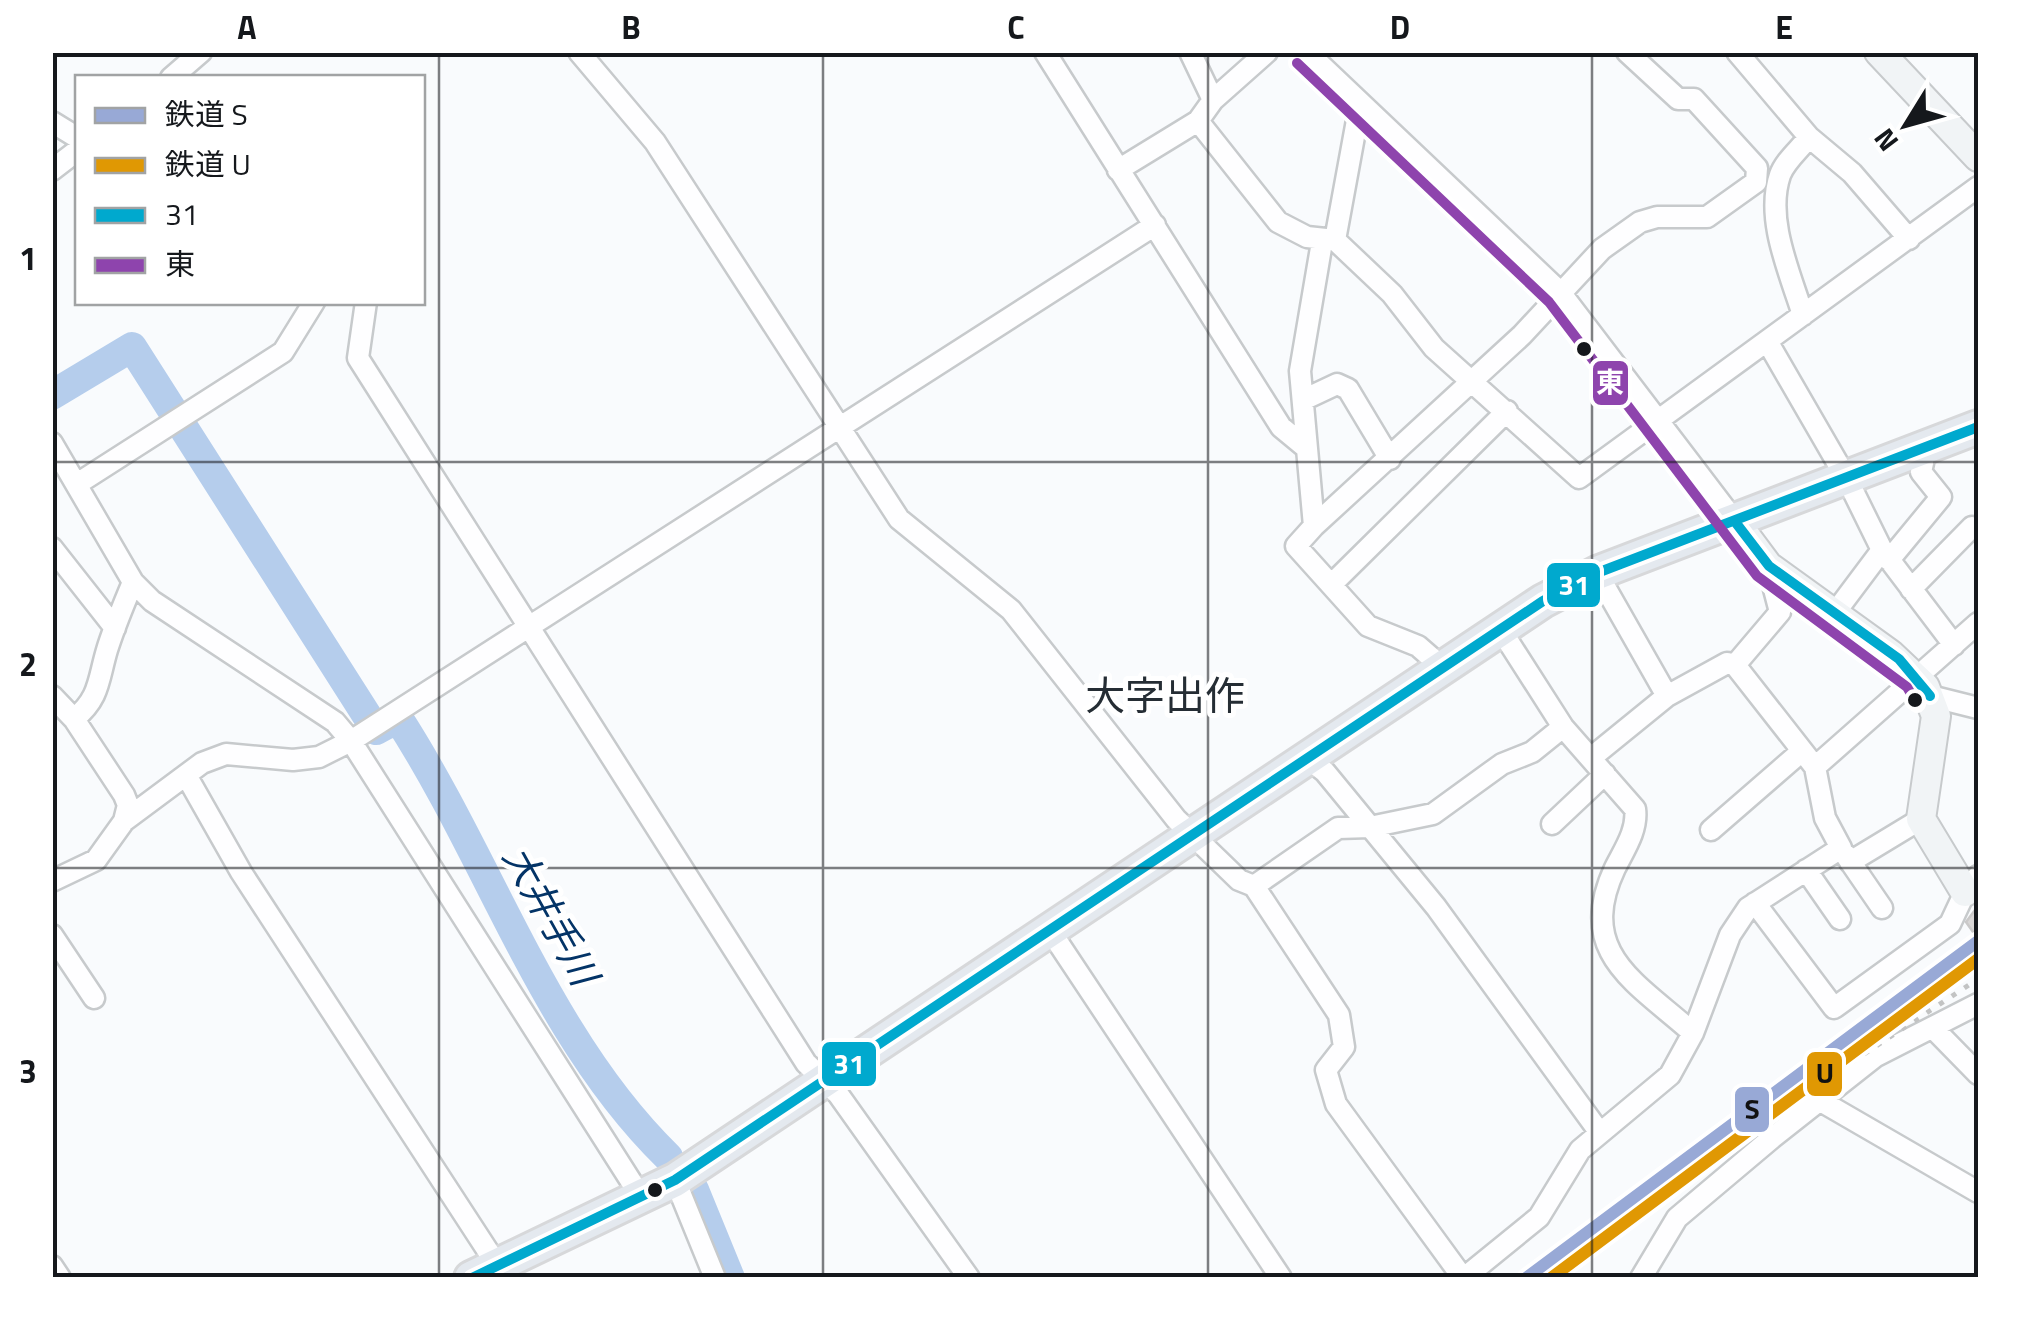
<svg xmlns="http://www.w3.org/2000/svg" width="2031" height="1330" font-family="'Titillium Web','Noto Sans JP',sans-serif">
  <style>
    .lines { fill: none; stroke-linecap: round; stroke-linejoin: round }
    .river { stroke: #b5cdec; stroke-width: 30 }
    .building { fill: #d9d7d7; stroke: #cac9c9; stroke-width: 2.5 }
    .minor-casing { stroke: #c7cacc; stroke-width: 25 }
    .secondary-casing { stroke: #c7cacc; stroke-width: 32 }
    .primary-casing { stroke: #d7d8da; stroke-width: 38 }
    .minor { stroke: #fefeff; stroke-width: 20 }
    .secondary { stroke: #f1f4f6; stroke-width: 28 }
    .primary { stroke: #e4e9ef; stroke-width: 32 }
    .rail { stroke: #c2c3c3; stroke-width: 5; stroke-dasharray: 5 10; stroke-linecap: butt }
    .bus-1-casing { stroke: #fff; stroke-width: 18 }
    .bus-2-casing { stroke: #fff; stroke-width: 18 }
    .bus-1 { stroke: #00a9ce; stroke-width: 10 }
    .bus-2 { stroke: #8e44ad; stroke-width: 10 }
    .rail-1-casing { stroke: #fff; stroke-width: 20 }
    .rail-2-casing { stroke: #fff; stroke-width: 20 }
    .rail-1 { stroke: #98a9d6; stroke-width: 12 }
    .rail-2 { stroke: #e09803; stroke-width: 12 }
    .grid { fill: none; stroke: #15181c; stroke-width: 2.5; stroke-opacity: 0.55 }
    .bus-dot { fill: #15181c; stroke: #fff; stroke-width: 4 }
    .labels { text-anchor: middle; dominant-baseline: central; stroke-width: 10; stroke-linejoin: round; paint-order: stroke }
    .water-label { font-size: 38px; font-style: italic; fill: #043467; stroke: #fff }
    .quarter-label { font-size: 40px; fill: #252d34; stroke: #fff }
    .line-badge { stroke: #fff; stroke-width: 4 }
    .badge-label { font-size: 28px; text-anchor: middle; font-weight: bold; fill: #fff }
    .pale-badge-label { font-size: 28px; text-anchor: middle; font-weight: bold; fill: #111 }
    .neatline { fill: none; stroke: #15181c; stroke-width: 4 }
    .grid-label { font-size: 32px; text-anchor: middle; font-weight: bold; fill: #15181c }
  </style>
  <rect width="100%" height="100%" fill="#f9fbfd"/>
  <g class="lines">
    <path class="river" d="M52 395 132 347 371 722
      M376 730 398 718C491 862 545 1037 668 1157
      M694 1190 730 1278"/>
  </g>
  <path class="building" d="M1978 906V939L1966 922Z"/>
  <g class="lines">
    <g class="minor-casing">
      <path id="minor" d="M579 52 655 142 899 519 1011 610 1176 819 1239 880 1254 886 1339 1015 1344 1047 1326 1070 1336 1104 1463 1278
        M1045 52 1281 427 1304 446
        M1307 52 1560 292 1736 523
        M1737 52 1809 137 1852 173 1909 239
        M171 78 201 52
        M1213 100 1267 52
        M1198 121 1278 222 1307 237 1335 240 1392 294 1434 348 1579 478 1978 187
        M52 122 78 138
        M52 170 78 150
        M1118 170 1198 121 1213 100 1190 52
        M1335 240 1360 104
        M1322 242 1300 371 1314 526 1296 546 1368 626 1418 646 1441 666
        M366 302 358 358 806 1063 838 1094 969 1278
        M1803 315C1790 273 1765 219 1780 175 1785 161 1800 149 1809 137
        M1767 341 1848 481 1882 550 1954 645
        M1303 400 1337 384 1348 389 1390 459
        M52 443 133 582 152 601 335 722 351 741 641 1197
        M77 484 283 352 314 302
        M1314 526 1522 335 1602 249 1640 222 1657 217H1707L1756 182 1757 168 1694 99H1678L1627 52
        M52 548 115 628
        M1889 560 1941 497 1921 472 1923 463 1916 452
        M1597 573 1667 696
        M1333 583 1507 411
        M1911 589 1972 527
        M1834 614 1882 550
        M1499 627 1563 727 1635 809C1638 830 1624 850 1615 868 1575 953 1636 982 1693 1033
        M1735 665 1780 612 1768 566
        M52 696 74 719 124 795 128 805 124 821
        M1930 696 1978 708
        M74 719C100 698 98 680 107 650 114 627 124 604 133 582
        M1306 757 1325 772 1436 907 1600 1133
        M1592 757 1667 696 1727 663 1735 665 1815 767
        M186 775 241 872 497 1265
        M1552 824 1605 774
        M1711 830 1802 751
        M1845 854 1882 908
        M1850 862 1921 819
        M1806 870 1840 919
        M52 881 96 860 124 821 202 763 226 754 293 760 319 757 351 741 1155 225
        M1254 886 1338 828 1370 827 1433 814 1502 764 1532 752 1563 727
        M1755 903 1834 1008 1950 924 1965 892 1978 876
        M1049 929 1281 1278
        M52 935 94 998
        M1934 1029 1978 1074
        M1819 1100 1978 1192
        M675 1180 715 1278
        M52 1266 60 1278
        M1464 1278 1539 1217 1580 1150 1670 1075 1693 1033 1730 935 1748 908 1841 848 1825 818 1815 767 1978 623
        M1641 1278 1677 1218 1772 1138 1876 1056 1978 1004"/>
    </g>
    <g class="secondary-casing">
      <path id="secondary" d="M1879 52 1978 157
        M1736 523 1768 566 1890 654 1925 687 1936 716 1921 819 1965 892"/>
    </g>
    <g class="primary-casing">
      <path id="primary" d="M471 1278 675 1180 1543 601 1597 573 1978 427"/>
    </g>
    <use href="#minor" class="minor"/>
    <use href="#secondary" class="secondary"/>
    <use href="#primary" class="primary"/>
    <path class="rail" d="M1545 1278 1735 1139 1978 979"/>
    <g class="bus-1-casing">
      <path id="bus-1" d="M1736 523 1769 566 1899 659 1930 696
        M472 1278 675 1180 1543 601 1597 573 1978 427"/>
    </g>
    <g class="bus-2-casing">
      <path id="bus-2" d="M1297 63 1549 302 1757 576 1907 687 1917 704"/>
    </g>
    <use href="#bus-1" class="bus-1"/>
    <use href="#bus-2" class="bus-2"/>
    <g class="rail-1-casing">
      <path id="rail-1" d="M1526 1278 1978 941"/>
    </g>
    <g class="rail-2-casing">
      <path id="rail-2" d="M1551 1278 1978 959"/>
    </g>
    <use href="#rail-1" class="rail-1"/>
    <use href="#rail-2" class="rail-2"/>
  </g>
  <path class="grid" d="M439 52V1278M823 52V1278M1208 52V1278M1592 52V1278M52 462H1978M52 868H1978"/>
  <g class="bus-dot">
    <circle cx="1584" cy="349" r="9"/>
    <circle cx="1915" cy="700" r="9"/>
    <circle cx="655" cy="1190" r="9"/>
  </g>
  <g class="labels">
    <g class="water-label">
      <text transform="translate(551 915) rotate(61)">大井手川</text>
    </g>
    <g class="quarter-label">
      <text x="1165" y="695">大字出作</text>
    </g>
  </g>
  <g class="line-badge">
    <rect x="1591" y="359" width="39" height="48" rx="10" fill="#8e44ad"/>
    <rect x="1545" y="561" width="57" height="48" rx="10" fill="#00a9ce"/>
    <rect x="820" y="1040" width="58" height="48" rx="10" fill="#00a9ce"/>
    <rect x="1805" y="1050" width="39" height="48" rx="10" fill="#e09803"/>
    <rect x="1733" y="1085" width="38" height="49" rx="10" fill="#98a9d6"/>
  </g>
  <g class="badge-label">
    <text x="1610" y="392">東</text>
    <text x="1574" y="595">31</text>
    <text x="849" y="1074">31</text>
  </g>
  <g class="pale-badge-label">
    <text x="1825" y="1083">U</text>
    <text x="1752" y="1119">S</text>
  </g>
  <rect width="2031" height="1330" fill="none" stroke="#ffffff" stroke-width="110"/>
  <rect x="75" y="75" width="350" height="230" fill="#ffffff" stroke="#a1a3a4" stroke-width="2.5"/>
  <rect x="95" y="108" width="50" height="15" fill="#98a9d6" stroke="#a1a3a4" stroke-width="2.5"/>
  <text x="165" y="125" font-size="30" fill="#15181c">鉄道 S</text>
  <rect x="95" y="158" width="50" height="15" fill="#e09803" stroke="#a1a3a4" stroke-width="2.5"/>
  <text x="165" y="175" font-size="30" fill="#15181c">鉄道 U</text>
  <rect x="95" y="208" width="50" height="15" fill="#00a9ce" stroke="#a1a3a4" stroke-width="2.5"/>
  <text x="165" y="225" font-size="30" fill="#15181c">31</text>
  <rect x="95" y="258" width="50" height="15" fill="#8e44ad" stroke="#a1a3a4" stroke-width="2.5"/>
  <text x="165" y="275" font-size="30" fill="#15181c">東</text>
  <g transform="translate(1906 125) rotate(233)" stroke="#ffffff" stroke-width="8" paint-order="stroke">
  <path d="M0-8L18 38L0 25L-18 38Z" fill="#15181c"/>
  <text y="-15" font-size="28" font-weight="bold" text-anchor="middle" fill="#15181c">N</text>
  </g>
  <rect x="55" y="55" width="1921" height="1220" class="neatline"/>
  <g class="grid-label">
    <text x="247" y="39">A</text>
    <text x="631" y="39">B</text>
    <text x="1016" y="39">C</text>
    <text x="1400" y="39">D</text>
    <text x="1784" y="39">E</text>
    <text x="28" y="270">1</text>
    <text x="28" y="676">2</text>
    <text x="28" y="1083">3</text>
  </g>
</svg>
